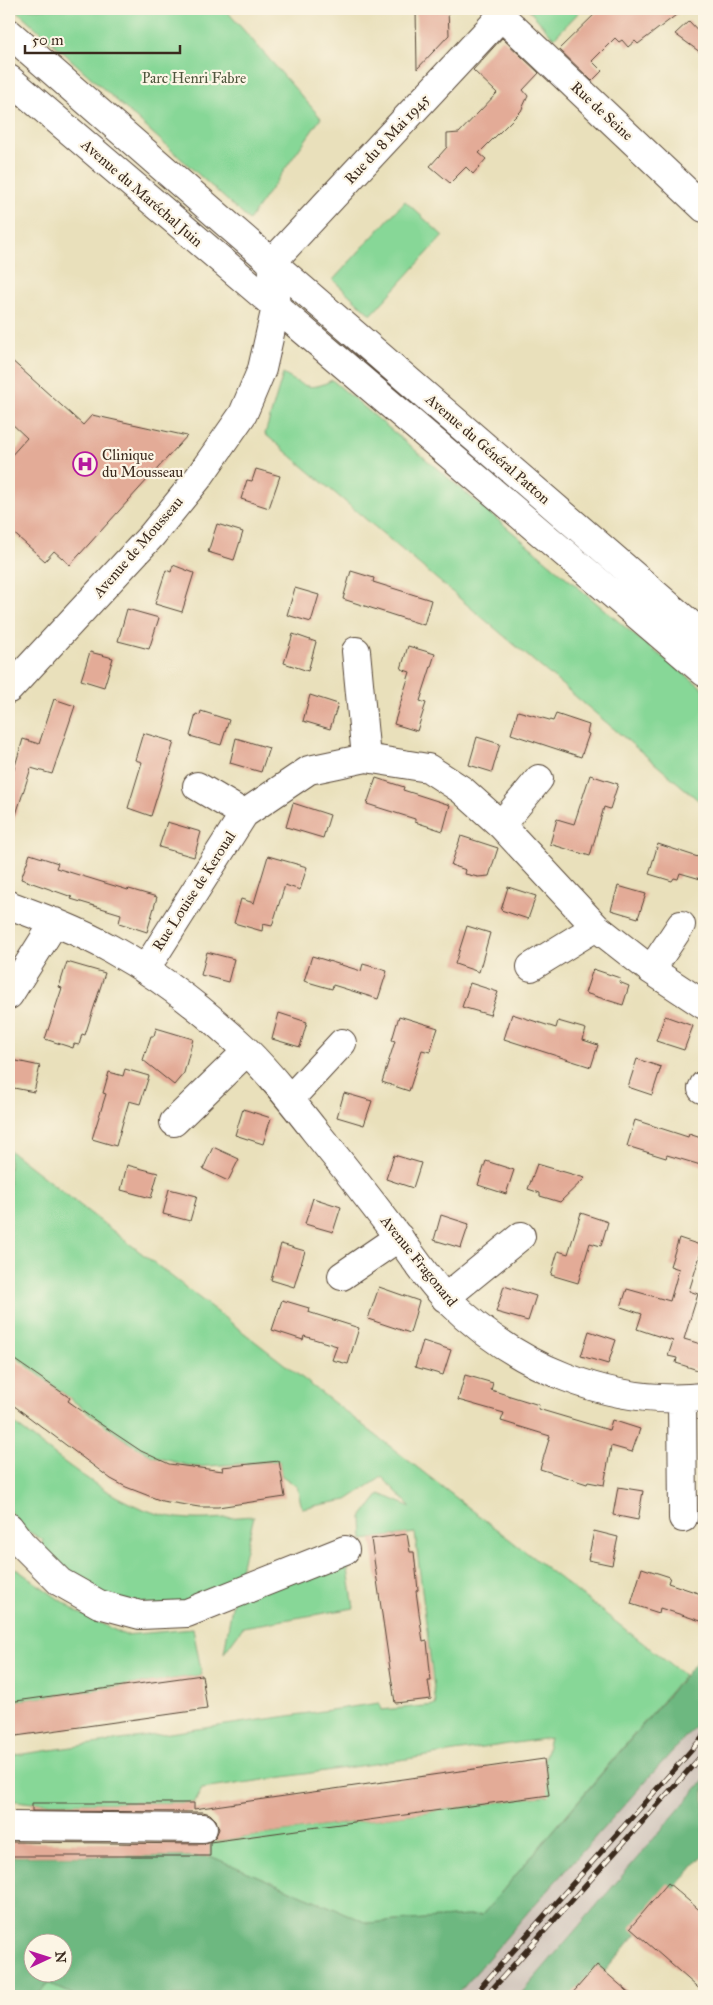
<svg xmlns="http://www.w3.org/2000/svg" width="713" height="2005" font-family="'IM FELL Great Primer',serif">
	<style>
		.industrial { fill: #cec2b9 }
		.green { fill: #87d797; stroke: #61805a }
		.forest { fill: #6db880; stroke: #54714f; fill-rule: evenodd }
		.building { fill: #e3ab97 }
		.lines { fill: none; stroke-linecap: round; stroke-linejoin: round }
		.minor-casing { stroke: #554536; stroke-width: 30 }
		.major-casing { stroke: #554536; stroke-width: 30 }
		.minor { stroke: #fff; stroke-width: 28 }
		.major { stroke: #fff; stroke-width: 28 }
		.rail-casing { stroke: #3b2a1e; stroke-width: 5.5 }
		.rail { stroke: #fcf5e5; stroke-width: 4; stroke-dasharray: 11; stroke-linecap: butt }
		.labels { text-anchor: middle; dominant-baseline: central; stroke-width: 4.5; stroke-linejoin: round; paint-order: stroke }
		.park-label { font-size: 15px; fill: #4e553c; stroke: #fcf5e5 }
		.street-label { font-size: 15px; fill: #3b2a1e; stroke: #fcf5e5 }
		.poi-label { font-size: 15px; fill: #3b2a1e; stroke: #fcf5e5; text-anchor: start }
	</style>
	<rect width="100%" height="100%" fill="#fcf5e5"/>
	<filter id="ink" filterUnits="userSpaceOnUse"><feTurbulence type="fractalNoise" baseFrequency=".02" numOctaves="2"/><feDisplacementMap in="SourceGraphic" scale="10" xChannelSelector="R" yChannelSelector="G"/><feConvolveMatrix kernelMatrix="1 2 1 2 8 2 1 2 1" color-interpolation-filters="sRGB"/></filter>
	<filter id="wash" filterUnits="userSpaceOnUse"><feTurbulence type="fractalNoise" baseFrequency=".0096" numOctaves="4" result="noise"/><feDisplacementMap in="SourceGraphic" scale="20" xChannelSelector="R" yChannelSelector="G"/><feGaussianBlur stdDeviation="1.12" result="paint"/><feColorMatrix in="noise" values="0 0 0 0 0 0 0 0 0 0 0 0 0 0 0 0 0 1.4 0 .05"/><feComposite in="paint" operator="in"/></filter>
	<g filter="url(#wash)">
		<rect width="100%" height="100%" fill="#e9e0bb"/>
		<path class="industrial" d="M704,1716v64l-185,216h-63l71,-84z"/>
		<path class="green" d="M15,9h210l96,109 -72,102z
			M528,9h54l-28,29z
			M405,201l38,35 -72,79 -38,-35z
			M283,374c21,12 27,18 49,6l312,263 60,46v116l-439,-371z
			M9,1150l675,525 -202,240 -114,8 -158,-67v-16h15l323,-45 -4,-34 6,-23 -348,51 -8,14h-162l-23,-3v-44l370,-53 2,7 55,-5 -21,-172 -52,7 -1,-23 18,-23 31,13 -29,-30 -35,23 -45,8 -5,-21 -16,-12 -2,-14 -85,6 -42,-11 -30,-18 -113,-86z
			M9,1420c52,38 114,97 181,99 21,1 43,-2 64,-3l-19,77 110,-43 9,58 -111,19 -19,26 10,-59 -94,21 -99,-52 2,-23 -19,-11 -15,-19z
			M9,1564l68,48 48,23 68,-6 9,46 -193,27z
			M48,1983l28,13h-39z"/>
		<path class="forest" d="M704,1653v63l-176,196 -72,84h-380l-28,-13 -11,13h-28v-140h201l158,67 114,-8zM32,1942h30v30h-30z
			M704,1780v74l-120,142h-65z"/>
		<g id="blocks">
			<path class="building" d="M416,9h32l1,26 -32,34z
				M600,9h84l-46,35 -3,-3 -7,6 -6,-7 -3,2 -4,-4 -23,23 10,10 -10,10 -33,-32z
				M689,21l15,16v18l-29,-21z
				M502,38l37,35 -16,17 5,6 -7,15 -42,42 7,6 -13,15 -7,-7 -16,16 -20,-17 17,-19v-13l12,-1 38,-40 -24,-23z
				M9,358l74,67 9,-10 95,21 -117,129 -16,-14 -9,10 -36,-32v-71l18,-20 -18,-17z
				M256,469l24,7 -11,32 -28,-9 6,-19 5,1z
				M217,524l26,8 -9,28 -26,-8z
				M173,565l21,8 -12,39 -27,-8 11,-34 5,2z
				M351,571l23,7 -1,4 58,18 -7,25 -81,-26z
				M295,588l24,7 -8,27 -24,-7z
				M127,609l32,9 -10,31 -31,-8z
				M293,634l23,8 -8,29 -24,-8z
				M408,646l27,8 -15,47 6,2 -9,28 -23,-7 16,-52 -9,-3z
				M90,652l23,6 -9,29 -23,-7z
				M310,695l28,9 -8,25 -27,-8z
				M54,699l21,7 -23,68 -21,-6 -19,59h-3v-41l14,-47 16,5z
				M201,711l28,9 -8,25 -31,-9 6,-22 4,1z
				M518,711l35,10 3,-7 33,11 -2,8 2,1 -8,23 -70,-23z
				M143,733l31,9 -23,74 -23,-8 14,-46 -7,-2z
				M477,737l23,7 -8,28 -23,-7z
				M236,738l33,10 -8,24 -31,-9z
				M590,775l28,9 -8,25 -6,-2 -14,49 -40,-12 7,-25 17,5z
				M376,778l28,9 -1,3 47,15 -7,26 -28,-9v-3l-48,-15z
				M293,803l37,12 -7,23 -37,-11z
				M167,822l34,10 -7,25 -35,-10z
				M461,836l37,12 -9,28 -11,1 -13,-3 1,-4 -15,-5z
				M658,844l46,15v21l-24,-7 -2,6 -4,-1 -2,3 -23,-7z
				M30,854l28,9 -2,5 72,22 1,-1 28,8 -10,35 -28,-9 2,-9 -50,-15 1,-2 -51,-18z
				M268,856l39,11 -7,23 -15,-5 -13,41 -9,-2 -1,7 -28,-8 7,-24 13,4z
				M618,886l28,8 -8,24 -27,-8z
				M508,887l28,9 -8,23 -27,-9z
				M467,926l23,7 -11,39 -24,-8z
				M207,952l27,7 -6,23 -27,-7z
				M312,956l49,15 2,-7 24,7 -9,28 -45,-14 -1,4 -28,-8z
				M67,962l38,11 -20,62 -3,-1 -3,11 -5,-1 -1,4 -28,-9 17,-51 -3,-1z
				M593,969l27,9 -1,4 10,4 -6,19 -38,-12z
				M470,983l28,9 -8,23 -28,-8z
				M279,1013l28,9 -7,25 -28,-8z
				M512,1014l44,14 2,-7 28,8 -3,11 15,5 -7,22 -87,-28z
				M399,1016l39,12 -8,24 -8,-2 -13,41 -27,-9 13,-41 -3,-1z
				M665,1016l28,10 -9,24 -28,-9z
				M156,1028l37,11 -9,34 -10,12 -31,-25 8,-24h3z
				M637,1059l24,8 -9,28 -24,-8z
				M12,1060l28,6 -6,26 -25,-5z
				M125,1069l24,7 -9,28 -11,-3 -13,45 -24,-7 14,-45 -3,-1 6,-21 14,4z
				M344,1093l28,8 -8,24 -27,-8z
				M243,1109l28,9 -8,26 -28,-9z
				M635,1120l53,17 1,-3 15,5v27l-37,-11 -1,3 -39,-12z
				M213,1147l26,12 -11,22 -25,-12z
				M394,1155l27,8 -8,25 -27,-9z
				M486,1161l28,9 -8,24 -28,-9z
				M537,1164l48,14 -25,24 -20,-6v-3l-12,-4z
				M127,1165l31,8 -7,25 -30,-8z
				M169,1189l28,7 -7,25 -27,-7z
				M313,1198l28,9 -8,25 -28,-8z
				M581,1213l27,9 -7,24 -11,-3 -12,40 -27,-8 7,-24 10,3z
				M441,1215l28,9 -8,24 -27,-8z
				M679,1238l24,8 -14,45 9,3 -14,45 20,6v27l-28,-9 1,-5 -9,-2 5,-15 -36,-12 5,-15 -21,-7 6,-18 43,12 9,-32 -9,-3z
				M281,1244l24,7 -11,36 -23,-7z
				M504,1286l32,10 -8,25 -32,-9z
				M379,1287l40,14 -9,32 -42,-14z
				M282,1300l27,8 -1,4 51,16 -11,36 -16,-4 5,-14 -33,-10 -1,4 -31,-10z
				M589,1331l27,9 -8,24 -27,-8z
				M423,1341l28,9 -8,25 -28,-8z
				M9,1356l61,42 -2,3 28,20 45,30 28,13 54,7 -1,-4 57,-6 6,36 -67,10h-19l-37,-6 -36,-14 -15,-8 -102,-77z
				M465,1375l28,8 -2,7 48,15 -1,4 71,21 3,-10 28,9 -8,23 -21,-6 -7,39 -16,-3 -1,2 -47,-15 10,-33 -49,-15 3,-8 -46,-13z
				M618,1487l25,4 -5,29 -25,-5z
				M594,1531l24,6 -6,28 -24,-5z
				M407,1534l3,18h4l4,38 -2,1 7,51 4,-1 4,40h-3l3,18 -36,4 -24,-164z
				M642,1568l28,9 -2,6 36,12v27l-44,-14 -1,5 -28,-9z
				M202,1675l5,34 -198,28v-35z
				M544,1759l5,36 -339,47v14h-201v-14l194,2 8,-3 5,-5 3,-7 -3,-9 -6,-6 -7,-2 -171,-1v-8h162v6z
				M668,1883l36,31v79l-74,-65z
				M597,1965l36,31h-63z"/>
		</g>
	</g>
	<g filter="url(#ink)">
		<use href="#blocks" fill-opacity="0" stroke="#554536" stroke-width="1"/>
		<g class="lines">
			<g class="minor-casing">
				<path id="minor" d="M499,14l205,194
					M356,651l10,107
					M9,689l143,-154 47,-58 44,-63 19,-45 14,-62 -4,-45 222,-238 10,-15
					M197,786l47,28
					M501,825l38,-46
					M9,905c35,13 70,26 102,44 49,27 95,63 135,101 25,25 47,53 69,81 26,32 52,65 77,98 17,21 36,52 55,70 67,67 162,108 257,98
					M531,967l65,-40
					M145,970l99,-156 65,-44 57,-12 62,10 34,22 39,35 95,102 55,43 53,35
					M651,970l30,-45
					M9,995l46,-73
					M702,1089l2,-4
					M290,1099l52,-56
					M174,1122l73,-71
					M342,1276l57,-39
					M445,1298l76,-62
					M682,1400l1,118
					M9,1527l12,16 39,39 39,22 41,11 47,-2 158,-63
					M9,1826l194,2"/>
			</g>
			<g class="major-casing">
				<path id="major" d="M9,33l217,190 478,413
					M9,79l695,593"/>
			</g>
			<use href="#minor" class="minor"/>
			<use href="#major" class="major"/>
			<g class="rail-casing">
				<path id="rail" d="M473,1996l231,-260
					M486,1996l218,-243"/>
			</g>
			<use href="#rail" class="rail"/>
		</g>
	</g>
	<defs>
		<g id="hospital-ring" transform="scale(1.25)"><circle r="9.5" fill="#fcf5e5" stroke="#b5179e" stroke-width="1.5"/><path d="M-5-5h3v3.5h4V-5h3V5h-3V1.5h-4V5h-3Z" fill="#b5179e"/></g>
	</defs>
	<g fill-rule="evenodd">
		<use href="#hospital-ring" x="85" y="464"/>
	</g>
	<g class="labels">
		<g class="park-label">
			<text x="194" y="78">Parc Henri Fabre</text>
		</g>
		<g class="street-label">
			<text transform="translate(602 111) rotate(43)">Rue de Seine</text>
			<text transform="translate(387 139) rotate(-47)">Rue du 8 Mai 1945</text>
			<text transform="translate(142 193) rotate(41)">Avenue du Maréchal Juin</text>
			<text transform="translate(488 449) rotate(41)">Avenue du Général Patton</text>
			<text transform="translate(138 547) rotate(-49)">Avenue de Mousseau</text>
			<text transform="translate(194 891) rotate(-57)">Rue Louise de Keroual</text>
			<text transform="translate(419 1261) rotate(51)">Avenue Fragonard</text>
		</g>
		<g class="poi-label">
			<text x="102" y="455">Clinique<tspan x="102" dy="17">du Mousseau</tspan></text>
		</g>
	</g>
	<rect width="713" height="2005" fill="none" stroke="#fcf5e5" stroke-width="30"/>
	<g transform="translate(48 1958) rotate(86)"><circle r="24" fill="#fcf5e5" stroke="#afa495"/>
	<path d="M0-4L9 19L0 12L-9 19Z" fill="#b5179e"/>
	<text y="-8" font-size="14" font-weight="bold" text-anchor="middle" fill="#3b2a1e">N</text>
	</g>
	<path d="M25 45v8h155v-8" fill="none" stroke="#3b2a1e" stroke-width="2.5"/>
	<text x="32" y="45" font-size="15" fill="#3b2a1e" stroke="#fcf5e5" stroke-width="4" paint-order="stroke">50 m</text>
</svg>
